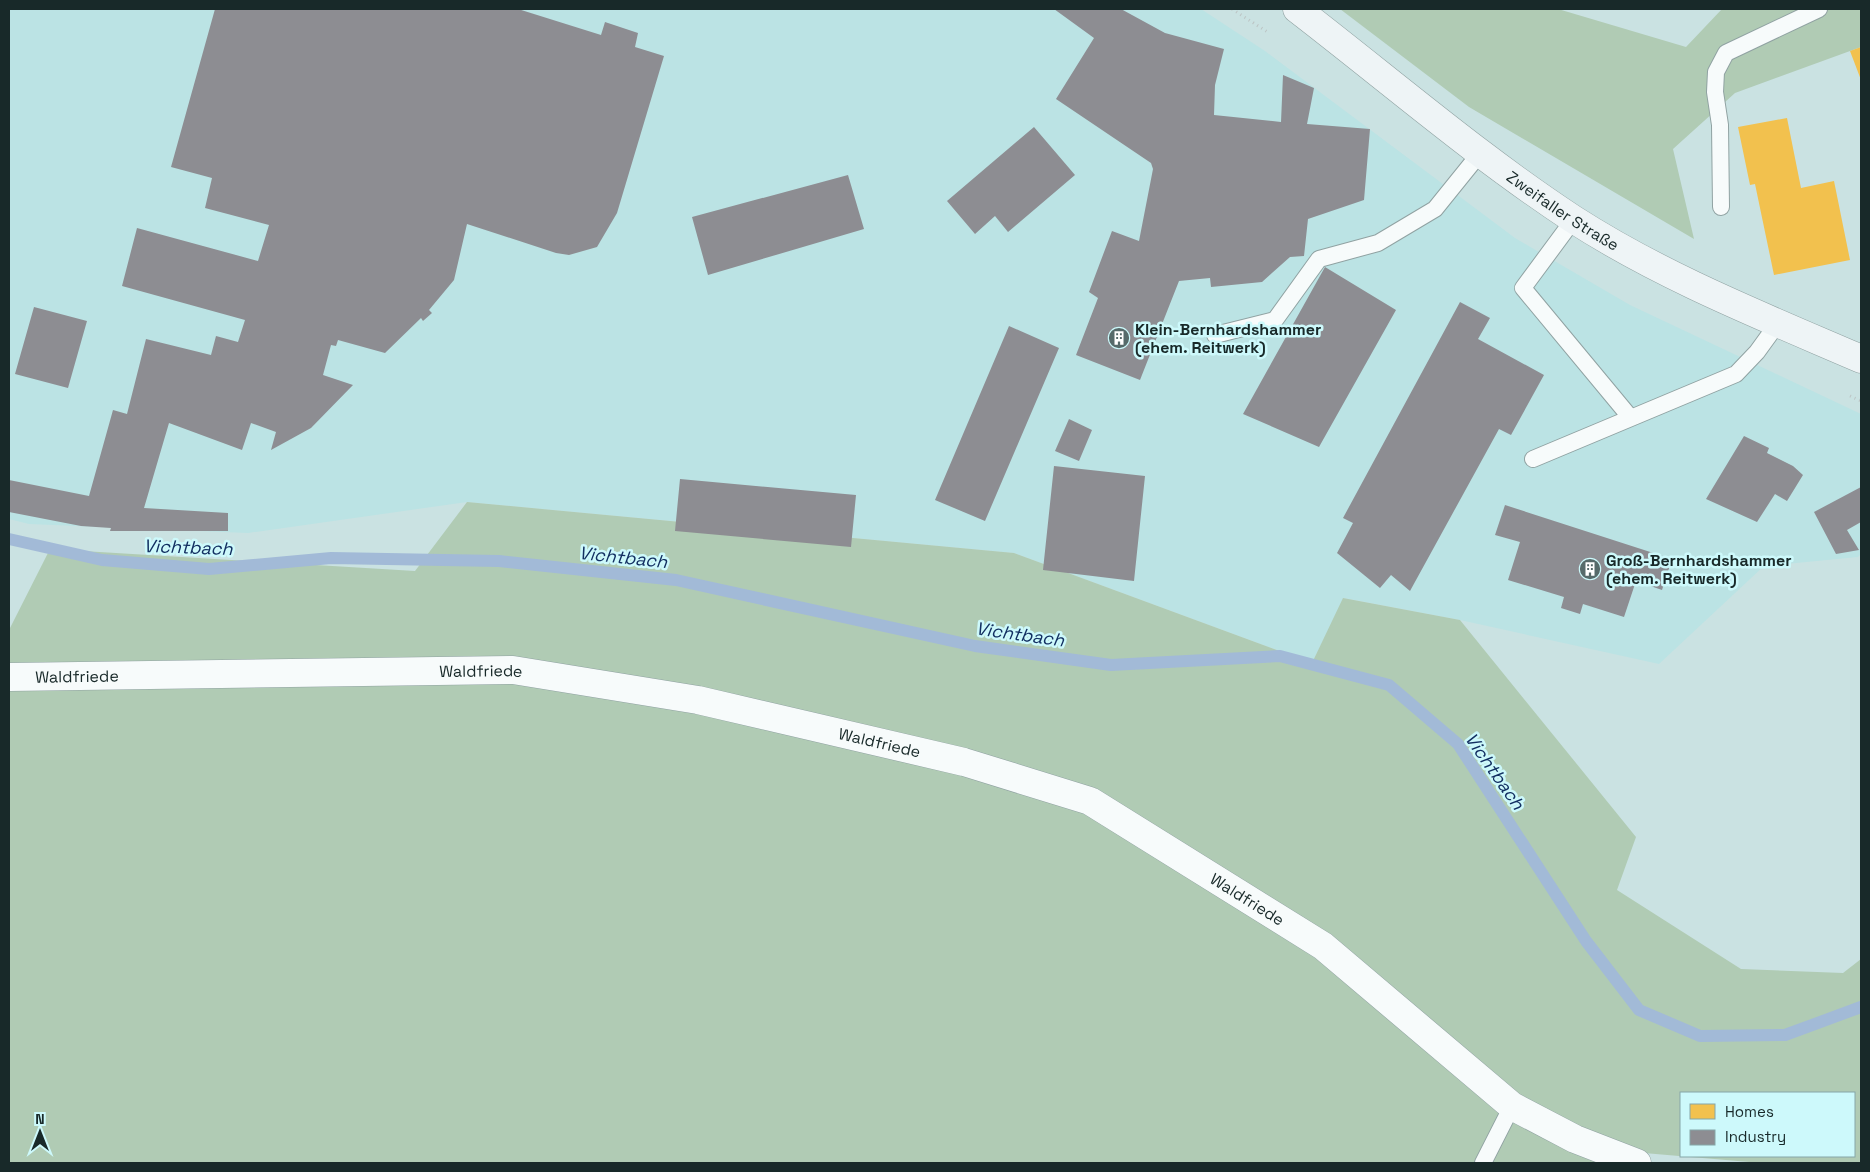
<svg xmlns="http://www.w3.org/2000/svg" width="1870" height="1172" font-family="'Space Grotesk',sans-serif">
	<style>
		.built { fill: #bbe3e4 }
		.forest { fill: #b0cbb4; fill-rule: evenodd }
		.homes { fill: #f2c14e }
		.industry { fill: #8d8d92 }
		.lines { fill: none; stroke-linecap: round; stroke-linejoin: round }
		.stream { stroke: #a2bad7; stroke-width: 12 }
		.lane-casing { stroke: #90a2a2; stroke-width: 18 }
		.street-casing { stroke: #90a2a2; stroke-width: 29 }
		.secondary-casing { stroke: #90a2a2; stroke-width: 29 }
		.path { stroke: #bcc4c4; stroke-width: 3; stroke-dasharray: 1 4; stroke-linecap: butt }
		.lane { stroke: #f7fbfb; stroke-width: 16 }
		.street { stroke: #f7fbfb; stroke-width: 28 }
		.secondary { stroke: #eef4f6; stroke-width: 28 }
		.labels { text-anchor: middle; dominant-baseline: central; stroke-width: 5; stroke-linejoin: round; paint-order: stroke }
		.street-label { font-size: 16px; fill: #182929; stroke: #cdf9fb }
		.poi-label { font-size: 16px; font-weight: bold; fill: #182929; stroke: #cdf9fb; text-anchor: start }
		.water-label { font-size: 18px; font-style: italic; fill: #122f61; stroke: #cdf9fb }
	</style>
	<rect width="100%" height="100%" fill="#cae2e2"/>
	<path class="built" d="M9,9h1192l64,42 250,187 115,67 231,109v140l-3,3 -94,9 -105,98 -199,-44 -116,-22 -32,65 -298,-110 -547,-51 -219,31 -219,-9 -20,-5z"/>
	<path class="forest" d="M1340,9h218l128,38 36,-38h139v38l-126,46 -62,56 21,90 -225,-132z
		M467,502l547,51 298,110 31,-65 117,22 176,217 -19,53 124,79 102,4 18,-14v204h-100l-117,-10 -18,10h-1617v-533l41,-81 365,22zM1681,1093h173v63h-173z"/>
	<path class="homes" d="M1861,47v33l-11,-29z
		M1787,118l14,70 33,-7 16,79 -76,15 -19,-91 -5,1 -12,-58z"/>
	<path class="industry" d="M215,9h303l83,26 4,-13 33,11 -3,14 29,9 -47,157 -20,34 -28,8 -13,-2 -89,-29 -13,56 -25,30 3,3 -9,8 -2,-3 -36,35 -47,-13 -2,6 -5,-1 -8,30 30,10 -42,43 -40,22 5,-18 -25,-9 -9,27 -73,-27 -25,85 84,5v18h-118l1,-3 -30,-2 -72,-14v-32l80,16 24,-86 14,4 19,-75 65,16 5,-19 22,6 7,-22 -123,-34 15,-58 121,33 11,-36 -64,-17 7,-30 -41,-11z
		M1054,9h67l44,24 59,16 -9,36 -1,30 67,7 2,-47 31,13 -7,36 63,5 -6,71 -56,19 -4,37 -14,1 -28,25 -51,5 -1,-9 -31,3 -39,99 -64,-25 22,-57 -9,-6 23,-61 27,10 14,-72 -2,-6 -95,-64 38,-61z
		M1034,127l41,48 -67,57 -13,-16 -20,18 -28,-33z
		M848,175l16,54 -156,46 -16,-58z
		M1325,267l71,43 -77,137 -76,-33z
		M1460,302l30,16 -12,21 66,36 -33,60 -12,-6 -89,162 -19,-16 -11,13 -43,-35 16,-30 -10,-5z
		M34,307l53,14 -19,67 -53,-14z
		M1009,326l50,22 -74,173 -50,-21z
		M1069,419l23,11 -13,31 -24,-10z
		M1744,436l25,12 -2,5 26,13 10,9 -16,26 -12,-7 -18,28 -51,-23z
		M1054,466l91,10 -11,105 -91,-11z
		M680,479l176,16 -5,52 -176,-16z
		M1861,487v35l-14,8 12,20 -23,4 -22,-42z
		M1505,505l167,54 -10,31 -26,-9 -12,36 -41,-13 -3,10 -19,-6 3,-11 -56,-17 12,-38 -25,-7z"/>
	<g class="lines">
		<path class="stream" d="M9,539l93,21 107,9 122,-11 168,3 177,19 299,66 136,19 169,-9 109,29 69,59 128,197 53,69 61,26 85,-1 76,-28"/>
		<g class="lane-casing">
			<path id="lane" d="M1721,207l-1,-82 -5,-33 1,-20 10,-19 93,-44
				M1574,219l-51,69 107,129
				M1215,335l60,-15 44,-61 59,-16 57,-34 46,-57
				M1533,459l203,-85 21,-22 21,-29
				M1483,1163l29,-57"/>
		</g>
		<g class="street-casing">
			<g id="street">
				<path id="s1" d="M9,677l504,-7 185,30 266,62 126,39 233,145 189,160 63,33 62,24"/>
			</g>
		</g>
		<g class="secondary-casing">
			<g id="secondary">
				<path id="s2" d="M1297,9c91,70 180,147 276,210 90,58 191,98 288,140"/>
			</g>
		</g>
		<path class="path" d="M1232,9l37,24
			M1850,396l11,5"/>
		<use href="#lane" class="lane"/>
		<use href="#street" class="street"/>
		<use href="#secondary" class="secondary"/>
	</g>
	<defs>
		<g id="building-disc" transform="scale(1.125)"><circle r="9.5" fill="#566a6a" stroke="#cdf9fb"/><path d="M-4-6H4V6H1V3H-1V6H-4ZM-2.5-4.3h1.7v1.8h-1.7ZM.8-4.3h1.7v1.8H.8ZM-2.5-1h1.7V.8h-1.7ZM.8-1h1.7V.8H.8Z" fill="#fff"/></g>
	</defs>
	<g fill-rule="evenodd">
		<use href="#building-disc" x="1119" y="338"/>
		<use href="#building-disc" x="1590" y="569"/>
	</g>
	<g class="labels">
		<g class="street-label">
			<text stroke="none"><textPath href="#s2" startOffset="334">Zweifaller Straße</textPath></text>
			<text stroke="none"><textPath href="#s1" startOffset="472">Waldfriede</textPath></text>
			<text stroke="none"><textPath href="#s1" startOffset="68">Waldfriede</textPath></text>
			<text stroke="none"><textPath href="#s1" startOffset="878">Waldfriede</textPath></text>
			<text stroke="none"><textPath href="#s1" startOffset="1282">Waldfriede</textPath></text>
		</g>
		<g class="poi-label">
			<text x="1135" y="329">Klein-Bernhardshammer<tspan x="1135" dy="18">(ehem. Reitwerk)</tspan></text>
			<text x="1606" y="560">Groß-Bernhardshammer<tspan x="1606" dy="18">(ehem. Reitwerk)</tspan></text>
		</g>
		<g class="water-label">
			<text transform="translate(188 547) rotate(2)">Vichtbach</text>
			<text transform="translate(623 557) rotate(6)">Vichtbach</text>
			<text transform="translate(1020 634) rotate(8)">Vichtbach</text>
			<text transform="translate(1495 771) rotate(55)">Vichtbach</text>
		</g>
	</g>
	<rect width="1870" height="1172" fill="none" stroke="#182929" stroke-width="20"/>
	<rect x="1680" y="1092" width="175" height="65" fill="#cdf9fb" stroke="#85a6a7"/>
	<rect x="1690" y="1104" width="25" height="15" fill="#f2c14e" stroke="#85a6a7"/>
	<text x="1725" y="1117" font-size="15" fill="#182929">Homes</text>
	<rect x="1690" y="1130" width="25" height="15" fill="#8d8d92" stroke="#85a6a7"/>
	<text x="1725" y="1142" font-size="15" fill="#182929">Industry</text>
	<g transform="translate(40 1132)" stroke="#cdf9fb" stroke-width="4" paint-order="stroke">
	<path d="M0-4L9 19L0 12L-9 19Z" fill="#182929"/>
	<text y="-8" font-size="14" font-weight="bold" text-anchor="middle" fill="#182929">N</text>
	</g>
</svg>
